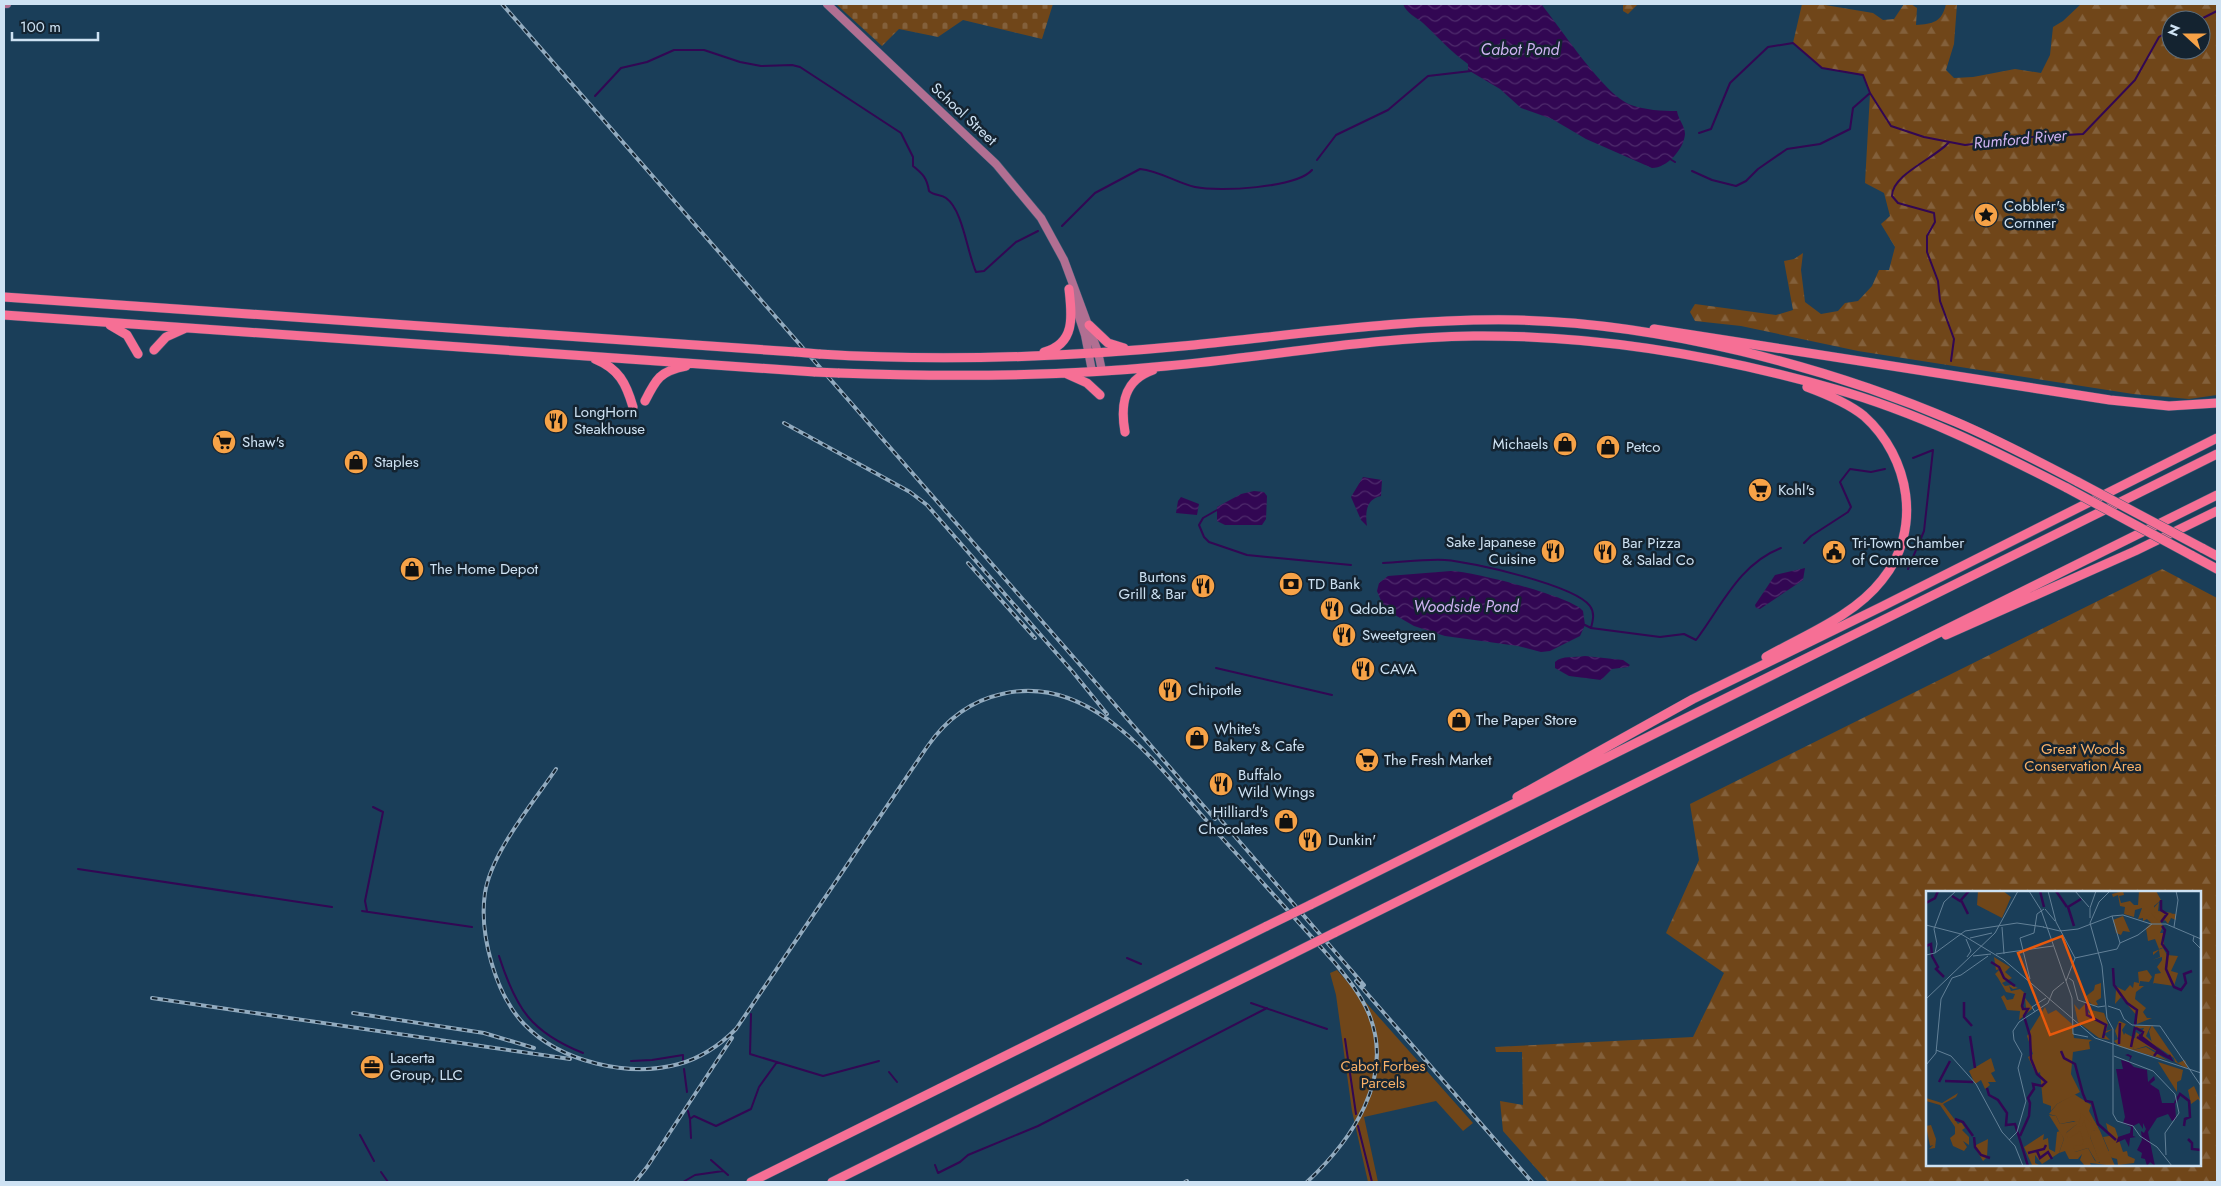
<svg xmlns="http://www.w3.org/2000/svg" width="2221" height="1186" font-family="Jost,sans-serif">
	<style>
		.green { fill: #704619 }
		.forest { fill: url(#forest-firs); fill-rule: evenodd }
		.cemetery { fill: url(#cemetery-stones) }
		.water { fill: url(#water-waves) }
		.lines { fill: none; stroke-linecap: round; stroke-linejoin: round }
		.stream { stroke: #320753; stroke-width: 2 }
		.major-casing { stroke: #3e5d74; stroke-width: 9 }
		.highway-casing { stroke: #3e5d74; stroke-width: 10 }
		.major { stroke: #b16f92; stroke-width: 8 }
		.highway { stroke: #f66f95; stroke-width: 9 }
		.rail-casing { stroke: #92abbf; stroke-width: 4 }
		.rail { stroke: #142330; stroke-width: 2; stroke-dasharray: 5.5; stroke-linecap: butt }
		.highway-bridge-casing { stroke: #3e5d74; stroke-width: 10; stroke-linecap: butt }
		.highway-bridge { stroke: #f66f95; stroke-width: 9 }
		.labels { text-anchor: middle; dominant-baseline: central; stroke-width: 5; stroke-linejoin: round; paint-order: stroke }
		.street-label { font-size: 15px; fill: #cee2f3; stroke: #142330 }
		.poi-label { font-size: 15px; fill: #cee2f3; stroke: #142330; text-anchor: start }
		.park-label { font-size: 15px; fill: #f9b168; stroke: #142330 }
		.water-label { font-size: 16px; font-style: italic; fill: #ceb2f1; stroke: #142330 }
		.inset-river { fill: none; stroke: #320753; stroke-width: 2.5 }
		.inset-road { fill: none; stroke: #628097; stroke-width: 1 }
		.view { fill: #e8590c; fill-opacity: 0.15; stroke: #e8590c; stroke-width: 2.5 }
		.inset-edge { fill: none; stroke: #cee2f3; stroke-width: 2.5 }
	</style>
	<defs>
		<pattern id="forest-firs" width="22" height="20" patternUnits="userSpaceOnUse" patternTransform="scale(1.25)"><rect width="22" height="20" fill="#704619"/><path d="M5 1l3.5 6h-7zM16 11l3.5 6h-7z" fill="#83603b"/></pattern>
		<pattern id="cemetery-stones" width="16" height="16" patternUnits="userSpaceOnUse" patternTransform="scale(1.25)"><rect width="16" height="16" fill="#704619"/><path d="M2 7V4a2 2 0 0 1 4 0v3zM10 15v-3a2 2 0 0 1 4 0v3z" fill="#83603b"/></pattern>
		<pattern id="water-waves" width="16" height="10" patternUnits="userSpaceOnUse" patternTransform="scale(1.25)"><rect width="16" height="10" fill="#320753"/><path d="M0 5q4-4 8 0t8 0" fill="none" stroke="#4e2b6c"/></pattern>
	</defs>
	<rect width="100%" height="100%" fill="#1a3e59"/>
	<path class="green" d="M1337,970l136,153 -10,8 -27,-30 -72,16 14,65h-10l-16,-71 -16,-116 -6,-22z"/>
	<path class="forest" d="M1623,4h15l-10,10 -5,-3z
		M1802,4h17l54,9 10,7 11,-1 10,-15h7l6,4 -1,17c17,-1 26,-3 30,-21h11l-3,40 -8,26 8,8 19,-1 42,-8 26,4 9,-18 3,-28 10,-6 18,-17h136v391l-28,4 -56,-5 -275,-43 -117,-25 -46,-5 -5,-9 5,-8 81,11 17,-5 -9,-49 10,-2 9,-6 -2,17 4,32 16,12 17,-3 7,-8 13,-2 14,-15 7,-16h10l6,-23 -14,-23 9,-8 -6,-23 -19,-10 5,-89 -7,-19 -41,-7 -29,-25zM2171,20h30v30h-30z
		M2162,569l55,29v584h-669l-45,-51 -3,-30 23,4 -1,-53h-26l-1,-5 198,-10 31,-64 -58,-40 33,-73 -9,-56zM2200,892v273h-273v-273z"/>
	<path class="cemetery" d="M836,4h217l-11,35 -79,-19 -25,17 -39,-8 -17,17z"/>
	<path class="water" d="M1403,4h138c20,24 62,90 90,101 14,5 31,6 46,6 1,8 8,15 8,23 -1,15 -18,34 -33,34l-66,-29 -34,-20 -31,-11 -21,-19 -32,-19v-6c-17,-12 -30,-27 -45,-41 -7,-6 -16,-9 -20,-19z
		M1363,477l19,3 -1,16c-15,3 -16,17 -14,30l-6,-6 -10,-23z
		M1254,491l10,1 3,4 -1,23 -4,6h-37l-8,-4v-14l24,-13z
		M1181,497l18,7 -2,11 -21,-2 2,-12z
		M1805,568l-2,12 -43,29 -4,-1 -1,-3 20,-30z
		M1451,571c21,0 122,26 132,40l2,14 -5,11 -30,15 -9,1 -23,-6 -73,-10 -31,-10 -19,-11 -13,-12 -5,-12 2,-8 9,-7z
		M1585,656l38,4 7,5 -2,2 -16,2 -11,11 -32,-4 -14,-8v-6c7,-7 20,-4 30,-6z"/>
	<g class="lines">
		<path class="stream" d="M2199,20l18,-9
			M595,96l26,-28 26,-6 27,-12h30l36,12 21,4 31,-1 8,2 101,66 12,24v9c10,8 14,12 16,25 5,5 12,3 17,7 17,12 21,54 30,74l8,-1 32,-29 22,-11
			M1699,133l12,-4 19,-46 38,-36 25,-4 29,25 41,7 7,18 21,33 33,11 41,8 66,-8 52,-3 52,-54 24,-43 12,-7
			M1949,142c-13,16 -57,32 -57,54l6,7 36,10 1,9 -8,14v16l11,29 2,20 14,38 -3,22
			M1670,159l5,3
			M1317,160l19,-25 52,-25 40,-34 43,-5
			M1692,171l20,9 24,6 10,-5 12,-12 29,-20 33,-5 30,-15 3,-21 17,-15
			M1062,226l33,-33 45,-24c20,2 37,14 55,18 24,5 101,1 117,-17
			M1217,510l-14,8 -4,7 5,12 5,5 38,13 104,10
			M1804,543l7,-7 37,-24 3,-5 -11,-25 10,-13 21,3 14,-3
			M1383,563c21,-1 41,-4 62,-3 27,2 129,25 145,46 5,7 3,14 1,22l69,9 24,-3 12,6c25,-33 43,-76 85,-92
			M1908,569l16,-38 9,-81 -20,8
			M1585,625l6,3
			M1429,641l4,-8
			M1216,668l116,27
			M78,869l254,38
			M362,911l110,16
			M367,911l-2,-10 18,-89 -10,-5
			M499,956c17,53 32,76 84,97
			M1127,958l14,6
			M1251,1003l76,26
			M751,1014l-1,40 73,22 56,-15
			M1345,1039l11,75
			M631,1061l21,-1 31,-5v5
			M684,1069l3,23
			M889,1072l8,10
			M688,1111l2,8
			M1358,1126l14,56
			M360,1135l14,26
			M691,1138l-1,-19 4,-3 22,10 35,-17 8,-22 18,-25
			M711,1160l17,15
			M935,1165l3,8 22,-11 8,-7 70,-29 229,-118
			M381,1172l7,10
			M683,1182l12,-7 28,-4"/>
		<g class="major-casing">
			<path id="major" d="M4,4h3
				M827,4l169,160 45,54 23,42 34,92 4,19
				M1072,296l13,39 7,36"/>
		</g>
		<g class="highway-casing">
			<path id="highway" d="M4,297l792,55
				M4,315l811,57
				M110,325l17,10 11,19
				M1089,325l19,18 16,5
				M1654,329l456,71 59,6 48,-3
				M154,350l12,-13 20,-9
				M1044,352c32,-8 28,-37 25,-63
				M819,354c126,8 251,3 375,-9 108,-11 215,-27 323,-25 142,3 309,46 439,102 42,18 82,39 122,60
				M595,359c24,10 31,24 38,48
				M838,373c109,4 219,4 328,-7 102,-9 205,-29 308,-30 121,-1 245,20 361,53 81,23 158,61 232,99
				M1067,374l20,9 13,12
				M645,401c11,-22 15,-30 41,-35
				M1125,432c-5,-28 -1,-52 28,-62
				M2202,548l15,8
				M2191,555l26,14
				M1946,635l189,-84 82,-40
				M1766,657c39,-22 88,-41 116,-77 41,-50 28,-123 -18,-164 -16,-13 -38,-22 -57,-29
				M1517,797l176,-98 188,-92 336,-169
				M1310,905l907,-451
				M1334,933l883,-438
				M751,1182l516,-256
				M832,1182l460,-228"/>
		</g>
		<use href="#major" class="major"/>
		<use href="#highway" class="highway"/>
		<g class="rail-casing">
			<path id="rail" d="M502,4l713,815
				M784,423l126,69 17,13 145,166 35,43
				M968,563l67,75
				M556,769c-23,34 -65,84 -71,124 -6,40 10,101 39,131 36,38 105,54 155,40 22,-6 41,-19 57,-35l191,-282c18,-26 43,-46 75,-53 92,-22 158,75 211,134 41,45 82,90 122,135 13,16 26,32 34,51 26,64 -17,126 -62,168
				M1213,811l151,174
				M1356,981l176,201
				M152,998l418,61
				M353,1013l131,20 50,15
				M635,1182l12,-15 85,-129
				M1185,1182l2,-1"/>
		</g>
		<use href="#rail" class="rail"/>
		<g class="highway-bridge-casing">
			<path id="highway-bridge" d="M796,352l23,2
				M815,372l23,1
				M2078,482l124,66
				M2067,488l124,67
				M1267,926l43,-21
				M1292,954l42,-21"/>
		</g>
		<use href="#highway-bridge" class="highway-bridge"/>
	</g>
	<defs>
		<g id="sight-disc" transform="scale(1.25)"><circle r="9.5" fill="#f6a247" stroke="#142330"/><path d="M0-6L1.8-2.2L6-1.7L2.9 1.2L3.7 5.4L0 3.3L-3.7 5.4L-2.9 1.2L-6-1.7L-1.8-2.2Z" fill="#111"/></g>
		<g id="restaurant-disc" transform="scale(1.25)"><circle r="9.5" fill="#f6a247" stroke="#142330"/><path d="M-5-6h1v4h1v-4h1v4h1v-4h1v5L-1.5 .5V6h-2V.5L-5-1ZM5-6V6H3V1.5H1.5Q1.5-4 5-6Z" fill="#111"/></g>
		<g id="supermarket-disc" transform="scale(1.25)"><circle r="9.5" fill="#f6a247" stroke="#142330"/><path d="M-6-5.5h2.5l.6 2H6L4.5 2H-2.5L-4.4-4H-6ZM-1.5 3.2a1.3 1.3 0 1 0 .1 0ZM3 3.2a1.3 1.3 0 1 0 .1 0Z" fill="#111"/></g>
		<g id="shop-disc" transform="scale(1.25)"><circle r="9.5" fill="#f6a247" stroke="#142330"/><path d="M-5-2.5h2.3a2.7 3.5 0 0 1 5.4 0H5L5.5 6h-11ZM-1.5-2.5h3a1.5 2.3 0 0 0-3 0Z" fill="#111"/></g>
		<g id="civic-disc" transform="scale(1.25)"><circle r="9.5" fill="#f6a247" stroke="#142330"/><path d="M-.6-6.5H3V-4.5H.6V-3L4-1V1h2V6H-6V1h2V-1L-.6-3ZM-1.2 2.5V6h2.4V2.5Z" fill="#111"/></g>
		<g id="bank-disc" transform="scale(1.25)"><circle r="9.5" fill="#f6a247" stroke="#142330"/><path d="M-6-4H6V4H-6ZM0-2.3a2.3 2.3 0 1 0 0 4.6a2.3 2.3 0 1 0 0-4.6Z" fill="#111"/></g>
		<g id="office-disc" transform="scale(1.25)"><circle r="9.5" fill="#f6a247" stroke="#142330"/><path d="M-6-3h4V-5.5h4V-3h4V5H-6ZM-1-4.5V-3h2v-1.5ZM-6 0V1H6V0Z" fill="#111"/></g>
	</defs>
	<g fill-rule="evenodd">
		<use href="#sight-disc" x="1986" y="215"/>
		<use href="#restaurant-disc" x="556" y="421"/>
		<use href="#supermarket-disc" x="224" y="442"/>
		<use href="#shop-disc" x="1565" y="444"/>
		<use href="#shop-disc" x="1608" y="447"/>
		<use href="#shop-disc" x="356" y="462"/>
		<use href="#supermarket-disc" x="1760" y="490"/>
		<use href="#restaurant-disc" x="1553" y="551"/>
		<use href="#restaurant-disc" x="1605" y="552"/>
		<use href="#civic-disc" x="1834" y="552"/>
		<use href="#shop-disc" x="412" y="569"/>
		<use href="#bank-disc" x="1291" y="584"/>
		<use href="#restaurant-disc" x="1203" y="586"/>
		<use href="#restaurant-disc" x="1332" y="609"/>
		<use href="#restaurant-disc" x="1344" y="635"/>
		<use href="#restaurant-disc" x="1363" y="669"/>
		<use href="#restaurant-disc" x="1170" y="690"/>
		<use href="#shop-disc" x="1459" y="720"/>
		<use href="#shop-disc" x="1197" y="738"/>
		<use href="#supermarket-disc" x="1367" y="760"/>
		<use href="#restaurant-disc" x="1221" y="784"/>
		<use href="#shop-disc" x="1286" y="821"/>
		<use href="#restaurant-disc" x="1310" y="840"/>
		<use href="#office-disc" x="372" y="1067"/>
	</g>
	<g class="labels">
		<g class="street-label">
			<text transform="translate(964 114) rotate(43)">School Street</text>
		</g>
		<g class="poi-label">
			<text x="2004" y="206">Cobbler's<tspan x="2004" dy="17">Cornner</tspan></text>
			<text x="574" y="412">LongHorn<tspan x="574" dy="17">Steakhouse</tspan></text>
			<text x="242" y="442">Shaw's</text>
			<text x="1548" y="444" text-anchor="end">Michaels</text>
			<text x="1626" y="447">Petco</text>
			<text x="374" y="462">Staples</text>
			<text x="1778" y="490">Kohl's</text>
			<text x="1536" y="542" text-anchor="end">Sake Japanese<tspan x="1536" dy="17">Cuisine</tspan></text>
			<text x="1622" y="543">Bar Pizza<tspan x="1622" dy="17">&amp; Salad Co</tspan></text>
			<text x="1852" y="543">Tri-Town Chamber<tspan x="1852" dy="17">of Commerce</tspan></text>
			<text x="430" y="569">The Home Depot</text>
			<text x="1186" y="577" text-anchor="end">Burtons<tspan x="1186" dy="17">Grill &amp; Bar</tspan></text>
			<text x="1308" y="584">TD Bank</text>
			<text x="1350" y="609">Qdoba</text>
			<text x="1362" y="635">Sweetgreen</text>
			<text x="1380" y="669">CAVA</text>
			<text x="1188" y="690">Chipotle</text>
			<text x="1476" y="720">The Paper Store</text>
			<text x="1214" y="729">White's<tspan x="1214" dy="17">Bakery &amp; Cafe</tspan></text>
			<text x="1384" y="760">The Fresh Market</text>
			<text x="1238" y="775">Buffalo<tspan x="1238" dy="17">Wild Wings</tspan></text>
			<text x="1268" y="812" text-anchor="end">Hilliard's<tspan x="1268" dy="17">Chocolates</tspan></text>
			<text x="1328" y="840">Dunkin'</text>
			<text x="390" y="1058">Lacerta<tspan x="390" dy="17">Group, LLC</tspan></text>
		</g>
		<g class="park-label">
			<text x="2083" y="749">Great Woods<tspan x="2083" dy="17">Conservation Area</tspan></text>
			<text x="1383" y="1066">Cabot Forbes<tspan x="1383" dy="17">Parcels</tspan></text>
		</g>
		<g class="water-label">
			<text x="1520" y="49">Cabot Pond</text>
			<text transform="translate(2020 139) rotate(-5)">Rumford River</text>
			<text x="1466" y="606">Woodside Pond</text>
		</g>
	</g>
	<g transform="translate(1926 891)">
		<rect width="275" height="275" fill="#1a3e59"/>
		<path d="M52,0h25l8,6 -9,21 -25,-13zM233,11l-1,9 14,2 -8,7h-5l4,6 -3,7h4v14l-5,2 -4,-10 -7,2 -2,-13 5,-5 -9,-15 6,-1 2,5zM197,25l7,16 -7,-1 -2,4 -5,-2 -3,-13zM68,66l16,10 -5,5 7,6 -10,5 3,3 6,-1 7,3 -5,1 -4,-3 2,5 9,-2 6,5 -4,13 4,1 -1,-10 8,10 -14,12 1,-9 -13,-1 -3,-7 -3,-6 3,-2 3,5 6,-1 2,-5 -9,-2 -8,-14 -3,-4 5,-5 -4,1zM225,134l-5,11 24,23 -24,-13 -13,4 3,-18 4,3 4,-7 -9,1v-3zM268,195l7,16 -3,-3 -7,5 -3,-14zM32,202l-2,4 -13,7 15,20 3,-2 4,6 -3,2 7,7v8l-6,-4 4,6 -3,4 -11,-5 -3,-8 5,-4v-7l-15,-22 -14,-4v-3l16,5zM148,203l17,11 -2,6 11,20 -4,2 -2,-3 -4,7 7,17 12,-3 -6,-14 6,-1 -3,-13 9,5 8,24 4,-1 1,5 7,3 -1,4 -16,2 -1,-6 -19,-5 3,7 -4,2 -9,-15 -13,4 -8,-3 -8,4 4,-2 2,-17 13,-11 -4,-2 -14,3 -4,-8 -7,-2 8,-10zM134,240l4,8 -5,14 -17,11 -7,-9v8l4,2h-7l-8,-18 20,-13 -1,6 5,-2 1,11 6,3 2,-20zM62,248l-1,18 -4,4 3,5 -12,-20z" fill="#704619"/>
		<path d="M197,0l1,4 -5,1 2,7 9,-2 4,4h4l1,-14h17l5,9 -7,6v6l22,2v6l-5,-2 -3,6 -3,-4 -5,3 -9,-10 -3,3 3,7 -4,-4 -4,2v-3l-5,1 4,-11 -7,2 -1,7 -10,-3 1,-7 -5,-1 -2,-11 -5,2 -1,-3zM237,57l4,7 11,1 -7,15 7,2 -4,13 -20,-3 -1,1 2,-10 6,-1 -4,-6 5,-7v-3l-10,3 8,-3 -1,-7 -6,5v-3zM221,79l5,7 -3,5 -9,-1 -1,5h5l-8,6 -1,7 11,9 -3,4 4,6h5l-15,6v-8l-16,-19 -6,7 1,-14 1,-3 8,4 5,-6 3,3 1,-6 5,1 -1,-11zM175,92v15l-5,3 2,4 -5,1 -8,-9 9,-7 1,-5zM160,112l5,6 -4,1 2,3h3l-1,-3 13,3 4,11 -2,7 7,-2 -9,5 6,6 -11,-2 -21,-16 -4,-18 5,6zM119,116l3,7 8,-4 16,14 2,14 18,2 -3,2 1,7 -17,3 -2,22 9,18 -23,12 -6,7v-5l-8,-3 -3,-31 -4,2 -8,-17 5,-3 -6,-18zM193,130l7,3 -4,6 2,5 1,-2 11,6 -3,11 13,-3 21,13 -47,-13 -6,-6 4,-2 -3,-8zM226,134l26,38 7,-3 3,9 -13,-7 -1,-4 -22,-15 -3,-12zM65,167l4,13 -4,2 5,9h-8l2,3 -5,4 -4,-9 -6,4 -6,-13zM232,171l25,8 -2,10 -4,2v10zM155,222l11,11 -2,-9 8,12 -4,2v-4h-5v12l-5,-17 -2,6 -6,1 1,-3 -10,8 -2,4 5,2 10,-7 4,11 -3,4 -8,-1 2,7 13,-4 7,13 5,2 -10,-26 2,-7 8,1 15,35 -25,-3 1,2 -6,1 -5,-6 2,-6 -4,5h-9l-4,-8 -6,2 5,-14 -15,-24 7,1 4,8 18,-3 1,3zM5,234l5,14 -1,9 -6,1 4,-4 -3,1 -4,-20z" fill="#704619"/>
		<path d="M202,163l4,2 -3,6 5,5 13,3 1,12 6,-6 1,4 -5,4 9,6 3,13h13l1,16 -4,2 -4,-7 -11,4 -9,14 7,34 -5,-4 -3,4 -2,-7 -4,-1 1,-5 -5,-3 5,-10 -1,-9 3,2 2,-4 -3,-6v6l-4,-6 -6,3v10l3,1 -6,1 -1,9 -4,-8 -9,4 2,-6 12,-4 1,-6 -8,-4 2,-6 -9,-48h7l-2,-9 8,2 1,-5 -5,-2z" fill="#320753"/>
		<path class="inset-river" d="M114,0l4,16M130,0l11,16M26,5l8,5 9,-10M35,9l7,14M235,9v10l6,4 -6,8M0,12l9,-5 3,-7M148,35l-6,-19 13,-8M236,35l3,4 -3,14 6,8 -2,17 8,18 7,3 5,-7 -2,-9 8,-3M0,55l5,-2 1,12 6,11 -2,2 8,8M65,71l8,5 5,11 11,8M187,77l1,17 13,18 10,7 -2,15M38,111v15l8,9M160,112l1,12 19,10 -3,13M210,137l7,4 -3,7M213,144l29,22M44,145l5,32M211,146l31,20M193,153l1,-21M205,156l4,-20M135,160l3,7 11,6 8,30 3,7 6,1 6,22 18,16M228,165l3,-4 14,7 -2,-4M19,190l28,1M13,191l11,-21M61,197l2,7 9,5 9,13 -1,12 9,-1 13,42M249,212l5,-9 9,7 1,16 -5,2 -1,7M29,228l8,3 10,14M94,245l9,-20 1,-13 -2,-5 6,-9 -1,-5 9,2 4,-4 -9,-8 -6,-15 -1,-23 -6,-20 4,-7h-5l-1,-3 3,-13M48,246l1,10 6,8 9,3M262,248l4,4v6l9,1M111,260l3,7 8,-6 4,7M102,262l16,-4 2,-4"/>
		<path class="inset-road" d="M103,0l12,19 31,88 1,36 15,3M122,0l8,31 19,36M149,0l14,16M184,0l-11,11 -9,21 12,43 5,52 6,11v85l4,7 16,5 7,10 17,11 15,19M119,18l10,12M186,25l8,27M164,27v-10l6,-17M0,34l35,9 43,26 91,78 106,35M76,36l2,27M117,36l17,4 18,-2 34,-13 11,-1 28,9h15l35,15M248,36l4,-27 -2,-9M268,45l-1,5 8,8M44,47l22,-5M40,48l5,12 -4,6M9,62l2,-9 -3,-15 10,-27 12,-11M70,63l57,-8M0,64l9,-2 30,-22 52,-8 27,4M47,65l18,-2M149,67l42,-9 3,-6 18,-8 14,-11M143,87l4,3 5,19 20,7 7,-1M104,88l-10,-41 14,-5 3,-19 7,-5M140,90l9,-23M0,108l69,-66 23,-42M182,115l12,4 4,9 8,6 28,1 41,60M109,121l-3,-5 14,-9M10,159l15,6 25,28 26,48 13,14 8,20M188,165l39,15 22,23 4,19 -14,20 1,22M0,174l10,-12 5,-54 11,-21 9,-3 27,-19M83,249l8,-8 9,-31 -8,-33 4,-14 -8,-14 -1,-9 6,-9 29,-19 5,-12 11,-9"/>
		<path class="view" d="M136,45l32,83 -44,16 -32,-82z"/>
		<rect width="275" height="275" class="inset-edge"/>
	</g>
	<rect width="2221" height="1186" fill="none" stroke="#cee2f3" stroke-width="10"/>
	<g transform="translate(2186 35) rotate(291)"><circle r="24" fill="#142330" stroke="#5e6f7e"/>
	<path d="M0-4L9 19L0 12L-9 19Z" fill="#f6a247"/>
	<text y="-8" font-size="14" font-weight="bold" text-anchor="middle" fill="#cee2f3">N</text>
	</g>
	<path d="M12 32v8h86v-8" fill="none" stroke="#cee2f3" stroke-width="2.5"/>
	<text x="20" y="32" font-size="15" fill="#cee2f3" stroke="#142330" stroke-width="4" paint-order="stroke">100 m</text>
</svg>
